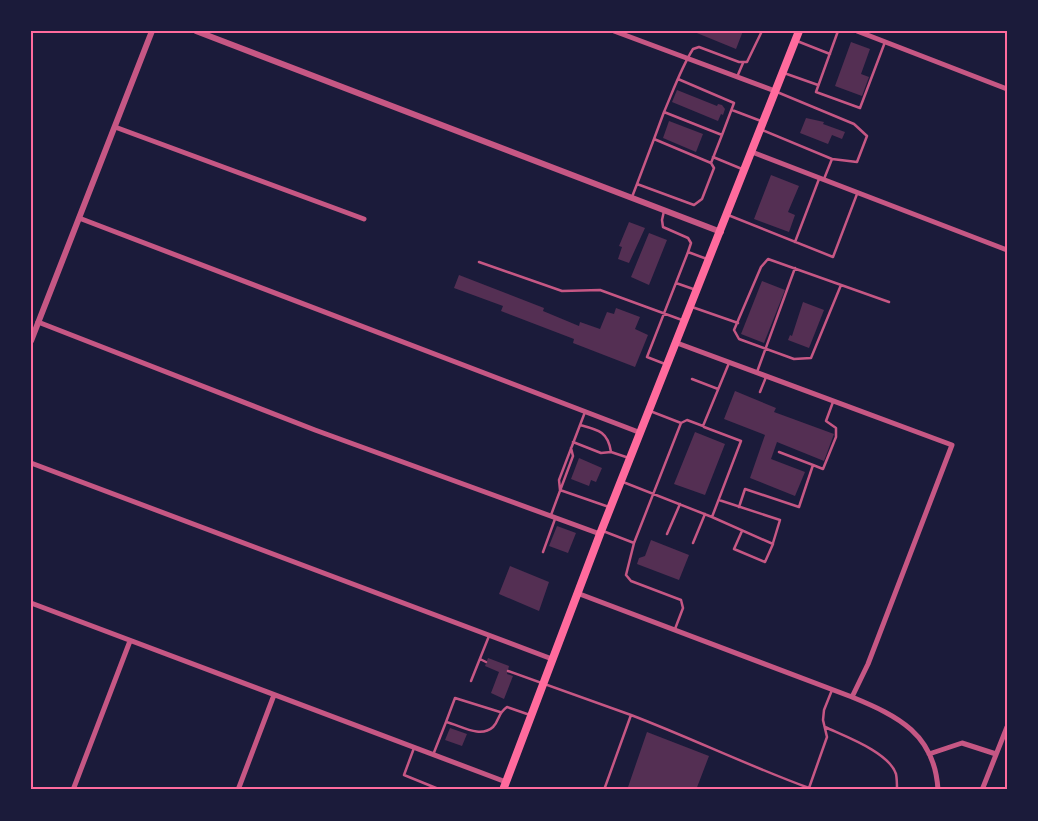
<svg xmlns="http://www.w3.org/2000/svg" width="1038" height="821" font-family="'Source Sans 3',sans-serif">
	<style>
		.building { fill: #542f53 }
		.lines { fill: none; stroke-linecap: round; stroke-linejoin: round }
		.service { stroke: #c65784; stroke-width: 2.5 }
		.minor { stroke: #c65784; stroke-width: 5 }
		.tertiary { stroke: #c65784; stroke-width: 6 }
		.primary { stroke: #ff6b9d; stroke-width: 8 }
		.neatline { fill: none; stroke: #ff6b9d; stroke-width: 2 }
	</style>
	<rect width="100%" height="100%" fill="#1b1b3a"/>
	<path class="building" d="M692,31h51l-7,18z
		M851,42l19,7 -9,25 8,3 -7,19 -27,-10z
		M677,90l40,16 1,-2 4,1 3,4 -2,6 -2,-1 -3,7 -46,-19z
		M806,118l18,4 -1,2 22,8 -3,7 -10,-4 -4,9 -28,-11z
		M669,121l34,13 -7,18 -33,-14z
		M771,175l28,11 -11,26 7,3 -6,17 -35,-13z
		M629,222l16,6 -16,35 -11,-4 4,-12 -3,-1z
		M649,233l18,7 -18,45 -18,-8z
		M459,275l85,33 -1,3 36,15 1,-4 20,7 7,-17 7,2 2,-6 24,9 -5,12 13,6 -13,32 -62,-24 1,-4 -73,-28 2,-5 -49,-18z
		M762,281l23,9 -21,53 -23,-9z
		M803,302l21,8 -15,38 -21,-8 2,-5 2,1z
		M735,391l41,17 -2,4 60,22 -10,27 -47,-19 -6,17 34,13 -10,24 -45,-18 15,-43 -41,-16z
		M695,432l30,12 -20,51 -31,-11z
		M579,458l23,10 -6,14 -5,-2 -2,6 -18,-7z
		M557,526l19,7 -8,20 -19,-7z
		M651,540l38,15 -10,25 -42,-16 2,-6 6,-2z
		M510,566l39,16 -10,29 -40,-17z
		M488,658l21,8 -2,8 6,2 -9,23 -13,-6 8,-21 -14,-6z
		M450,728l17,6 -5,12 -17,-6z
		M647,732l62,24 -13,34h-69z"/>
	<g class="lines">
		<path class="service" d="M838,31l-22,61 44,16 25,-66
			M797,41l33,13
			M784,73l34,12
			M737,77l6,-14
			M678,79l56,24 -12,32 -58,-23c9,-21 17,-44 29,-63l6,-2 40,15h8l15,-31
			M777,92l77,32 13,12 -10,26 -25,-3 -8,20
			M732,110l29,11
			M664,112l-10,27 57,24 11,-28
			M762,130l70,29
			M654,139l-17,45 57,21 8,-6 12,-31 -3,-5
			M713,157l29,12
			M632,197l5,-13
			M664,211l-2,9 1,7 25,11 3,5 -3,9
			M728,215l105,42 24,-63
			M795,242l24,-63
			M479,262l83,29 38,-1 82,30
			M676,283l20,7
			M841,285l-30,73 -17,1 -55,-20 -5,-9 27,-63 7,-8 121,43
			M692,307l46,16
			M665,364l-18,-7 41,-105 19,7
			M757,372l38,-104
			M692,379l26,10
			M760,392l6,-15
			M650,411l31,12
			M585,412l-26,68 1,10 49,17
			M580,425c19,5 28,7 31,27
			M573,442l28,11 10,-1 18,6
			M779,452l34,13
			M623,482l89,35 29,-76 -37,-14
			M719,500l61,20 -7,23
			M739,507l6,-18 54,18 14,-42 10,4 13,-32v-9l-10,-7 7,-19
			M551,515l22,-59 -2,-8
			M712,517l61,27 -8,18 -31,-13 8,-18
			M603,531l31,12 47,-120 6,-3 16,6 26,-63
			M667,534l13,-30
			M634,543l-8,32 5,6 50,19 2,8 -8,21
			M693,543l12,-29
			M543,552l12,-33
			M480,659l6,3
			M508,671l123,44 -27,75
			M471,681l18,-45
			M631,715c60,23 118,51 178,73l18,-51 -4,-17 1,-10 8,-20
			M446,722l9,-24 45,14
			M825,727c19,9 64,25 71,47 1,5 1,11 1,16
			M414,748l-10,27 37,15
			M433,755l13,-33c14,3 34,17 47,5 7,-7 4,-13 14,-20l23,8"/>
		<path class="minor" d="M614,31l161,60
			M857,31l150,58
			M115,127l249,92
			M752,152l255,98
			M79,218l562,215
			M38,322l277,108 285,104
			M677,343l275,102 -84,219 -16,33
			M31,463l521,196
			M577,593l275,104c46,19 83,37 86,93
			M31,603l475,179
			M929,754l33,-11 34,11
			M73,790l57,-149
			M238,790l36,-95
			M982,790l25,-63"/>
		<path class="tertiary" d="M196,31l525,201
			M31,341l121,-310"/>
		<path class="primary" d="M503,790l97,-256 199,-503"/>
	</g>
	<rect width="1038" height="821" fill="none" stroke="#1b1b3a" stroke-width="65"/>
	<rect x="32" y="32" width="974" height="756" class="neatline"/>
</svg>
